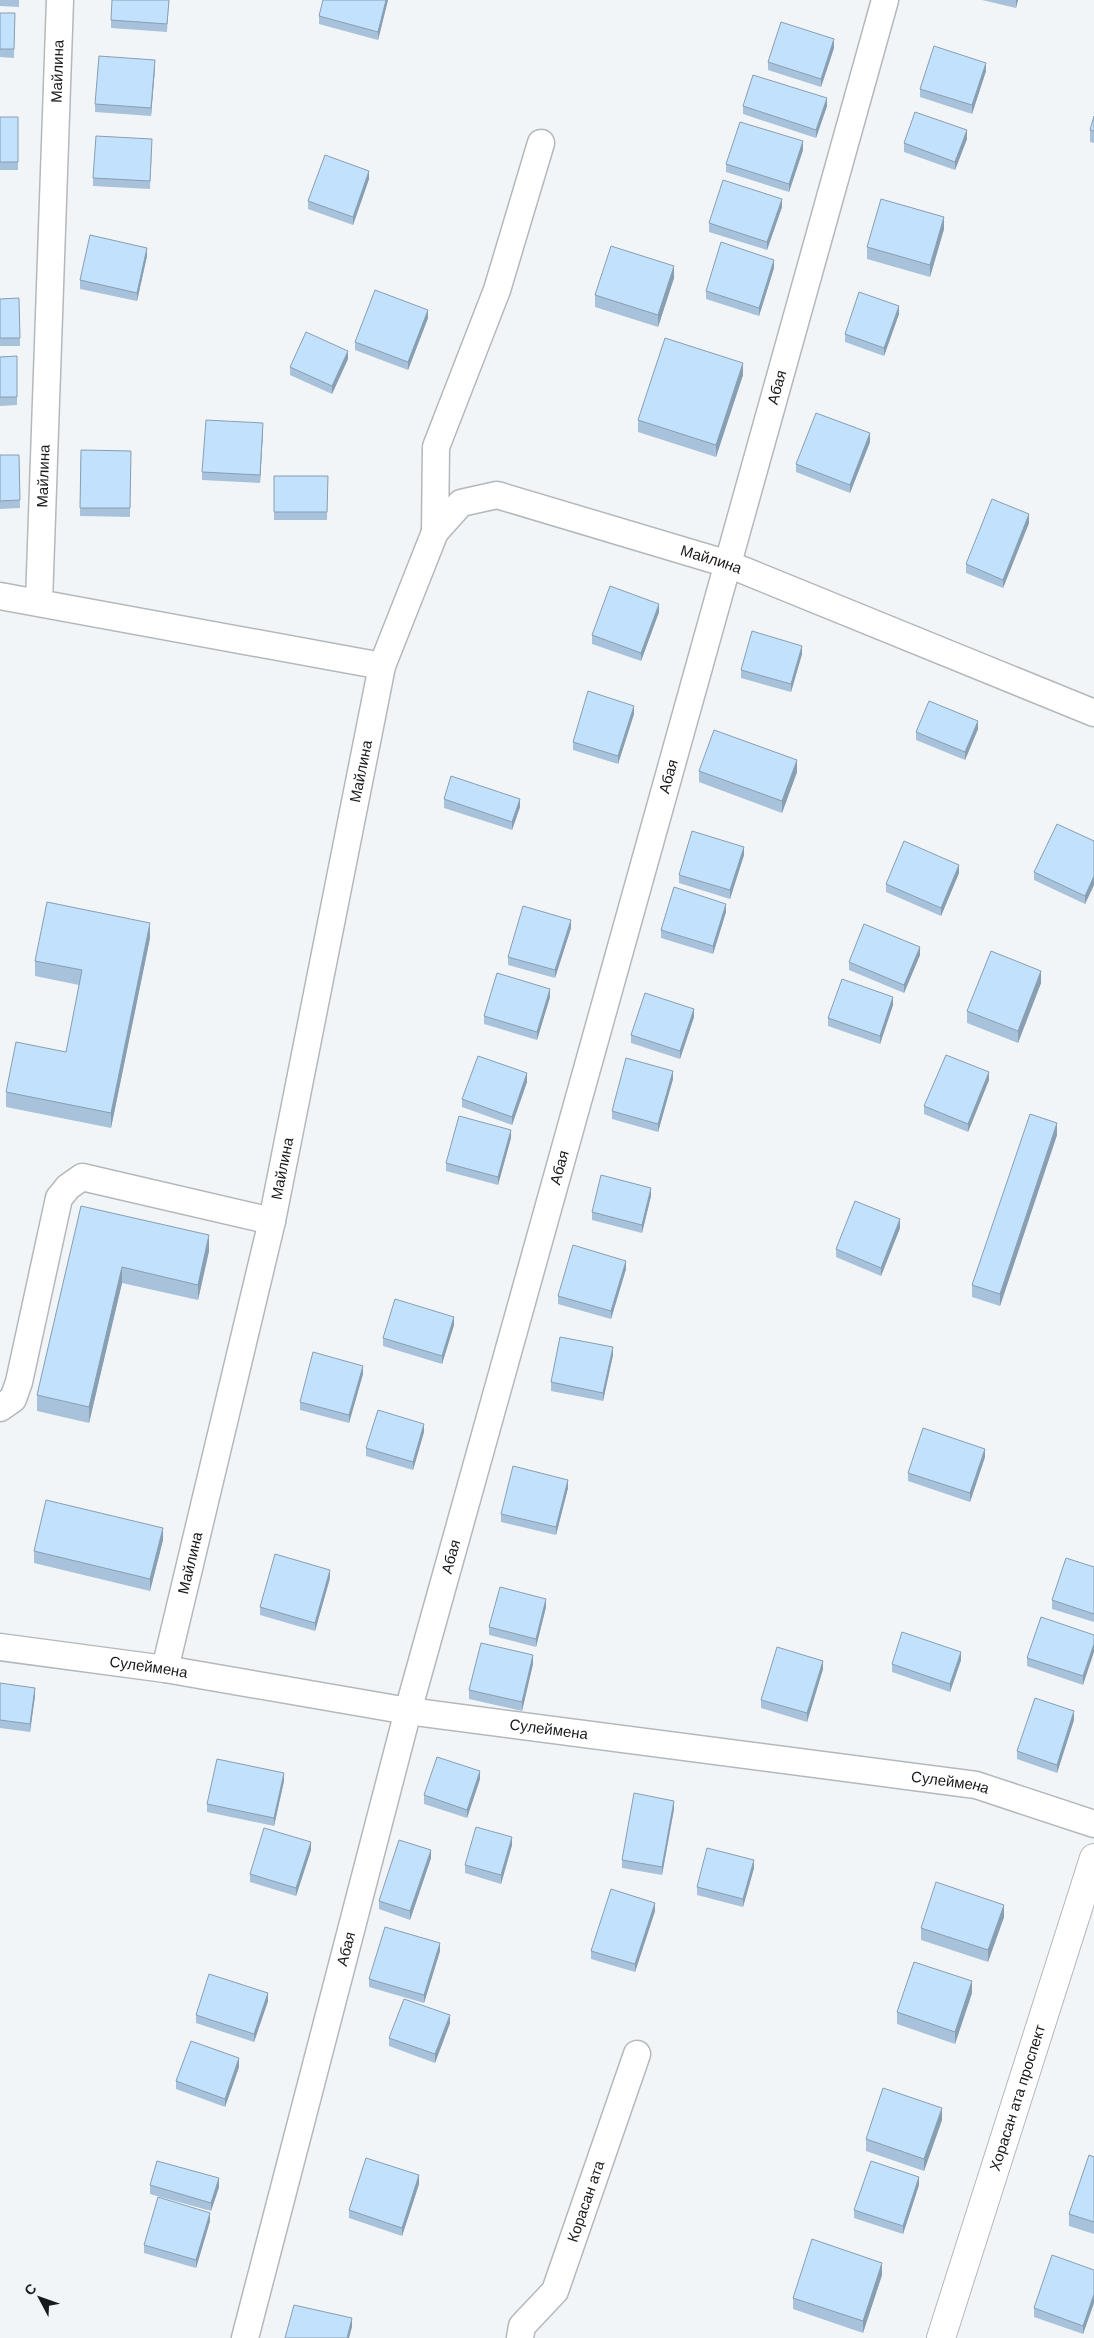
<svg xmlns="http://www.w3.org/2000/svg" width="1094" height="2338" font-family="'DM Sans',sans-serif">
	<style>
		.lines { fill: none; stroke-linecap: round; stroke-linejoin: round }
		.minor-casing { stroke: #b5b8bb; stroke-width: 29 }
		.major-casing { stroke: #b5b8bb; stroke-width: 30 }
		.minor { stroke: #fff; stroke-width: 26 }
		.major { stroke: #fff; stroke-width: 28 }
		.wall { fill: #a7c2da }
		.shaded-wall { fill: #889eb1 }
		.building { fill: #c2e1fd; stroke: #889eb1 }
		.labels { text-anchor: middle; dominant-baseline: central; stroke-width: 4; stroke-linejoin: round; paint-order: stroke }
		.street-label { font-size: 15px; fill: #18191a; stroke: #f2f5f8 }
	</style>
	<rect width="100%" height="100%" fill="#f2f5f8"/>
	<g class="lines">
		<g class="minor-casing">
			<g id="minor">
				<path d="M435,532l1,-85 61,-157 44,-147"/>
				<path d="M0,596l382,70"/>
				<path id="s1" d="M39,602l21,-602"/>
				<path d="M0,1408l13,-9 6,-17 40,-184 9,-11 14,-10 190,44"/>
				<path id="s2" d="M0,1647l165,22 243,42 568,74 118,39"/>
				<path id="s3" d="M165,1669l107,-448 110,-555 53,-134 26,-29 36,-8 231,69 366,149"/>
				<path id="s4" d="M245,2338l163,-627 477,-1711"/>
				<path id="s5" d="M520,2338l2,-12 33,-35 82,-237"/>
			</g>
		</g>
		<g class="major-casing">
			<g id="major">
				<path id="s6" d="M941,2338l153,-480"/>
			</g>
		</g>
		<use href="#minor" class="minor"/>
		<use href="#major" class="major"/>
	</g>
	<path class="wall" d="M0,0h19v7l-19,-1z
		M169,0l-2,32 -56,-4v-8z
		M388,0l-10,40 -59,-16v-8z
		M982,0h36l-2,8z
		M0,13h15l-1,45 -14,-1z
		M834,48l-13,39 -53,-17v-8z
		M155,68l-4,48 -56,-4v-8z
		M986,71l-14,43 -52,-17v-8z
		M743,106h84l-11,32 -73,-24z
		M1094,116v27l-4,-1v-12z
		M0,117h18v53h-18z
		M967,139l-12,31 -51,-18v-9z
		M152,147l-2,42 -57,-3v-8z
		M803,150l-14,42 -63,-20v-8z
		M369,179l-16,46 -45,-16v-8z
		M782,207l-15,43 -58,-18v-9z
		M944,229l-14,48 -63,-18v-12z
		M147,256l-10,45 -57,-12v-9z
		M774,268l-15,48 -53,-17v-8z
		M674,278l-16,49 -63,-20v-12z
		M19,298l1,48h-20v-47z
		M899,314l-15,42 -39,-14v-8z
		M428,318l-20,52 -53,-20v-8z
		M17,356v49l-17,1v-49z
		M348,359l-16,35 -42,-19v-8z
		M743,375l-27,82 -78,-25v-12z
		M263,431l-3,52 -58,-3v-8z
		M870,442l-20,51 -54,-21v-8z
		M81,450l50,1 -1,66 -50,-1z
		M0,455h19l1,53 -20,1z
		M274,476h54l-1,44h-53z
		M1029,523l-26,65 -37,-15v-9z
		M659,612l-18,49 -49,-17v-9z
		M802,654l-11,38 -50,-14v-8z
		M634,714l-16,50 -45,-14v-8z
		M978,729l-13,31 -49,-20v-8z
		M699,771l98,1 -15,41 -83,-31z
		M444,799l76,8 -8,23 -68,-22z
		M1094,841v44l-9,19 -51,-24v-8z
		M744,855l-14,44 -51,-16v-8z
		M959,873l-18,43 -55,-24v-8z
		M726,912l-13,42 -52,-16v-8z
		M571,928l-16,50 -47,-13v-8z
		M150,938l-39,190 -105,-21v-15l60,-40 13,-67 -44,-9v-15z
		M920,955l-16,38 -55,-23v-8z
		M1041,983l-23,60 -51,-20v-12z
		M550,997l-13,43 -53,-16v-8z
		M893,1005l-13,39 -52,-18v-8z
		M694,1017l-14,42 -49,-16v-8z
		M673,1079l-15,53 -46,-13v-8z
		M989,1080l-21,52 -44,-18v-8z
		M527,1082l-15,43 -50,-18v-8z
		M1057,1135l-57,171 -28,-9v-12z
		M511,1138l-13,47 -52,-14v-8z
		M651,1196l-9,37 -50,-13v-8z
		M81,1206l128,45 -11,49 -76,-17 -33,140 -52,-12v-16z
		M900,1228l-19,48 -45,-19v-8z
		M626,1269l-15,50 -53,-15v-8z
		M454,1325l-12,39 -59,-18v-8z
		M613,1355l-10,46 -52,-10v-9z
		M363,1374l-14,49 -49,-13v-8z
		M424,1432l-11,38 -47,-14v-8z
		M985,1457l-15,45 -62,-21v-8z
		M568,1488l-12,47 -55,-13v-8z
		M163,1540l-13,51 -116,-28v-12z
		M1094,1567v55l-42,-13v-9z
		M330,1578l-15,53 -55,-16v-8z
		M546,1607l-10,40 -47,-12v-8z
		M1094,1635l-11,50 -56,-19v-8z
		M961,1660l-11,32 -58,-20v-8z
		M533,1664l-11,47 -53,-12v-9z
		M823,1669l-16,53 -46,-14v-8z
		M0,1683l35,13 -5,36 -30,-4z
		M1074,1720l-17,53 -40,-14v-8z
		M480,1779l-13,39 -43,-14v-9z
		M284,1781l-10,45 -67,-14v-8z
		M674,1809l-12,66 -40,-7v-8z
		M512,1845l-11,39 -36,-11v-8z
		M311,1850l-15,46 -46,-14v-8z
		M431,1858l-21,62 -31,-11v-8z
		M754,1868l-11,39 -46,-12v-8z
		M655,1911l-20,61 -44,-13v-8z
		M1004,1917l-16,45 -67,-22v-12z
		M440,1951l-16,52 -55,-16v-8z
		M972,1993l-17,51 -58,-20v-12z
		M268,2001l-14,41 -58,-19v-8z
		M450,2023l-15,40 -46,-17v-8z
		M239,2067l-14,40 -49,-18v-8z
		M942,2120l-18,51 -58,-20v-12z
		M1094,2157v77l-25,-8v-12z
		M419,2184l-17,52 -53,-18v-8z
		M150,2185l69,2 -8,24 -61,-17z
		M919,2185l-16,49 -49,-16v-8z
		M210,2221l-14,47 -52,-15v-8z
		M1094,2270v33l-11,31 -49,-17v-9z
		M882,2275l-19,58 -70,-24v-11z"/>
	<path class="shaded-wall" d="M386,0h2l-10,40v-8z
		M1016,0h2l-2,8z
		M834,39v9l-13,39v-8z
		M155,60v8l-4,48v-8z
		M986,63v8l-14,43v-9z
		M827,98v8l-11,32v-8z
		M967,130v9l-12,31v-8z
		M803,141v9l-14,42v-8z
		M369,171v8l-16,46v-8z
		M782,199v8l-15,43v-8z
		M944,217v12l-14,48v-12z
		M147,248v8l-10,45v-8z
		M774,260v8l-15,48v-8z
		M674,266v12l-16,49v-12z
		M899,306v8l-15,42v-8z
		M428,310v8l-20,52v-8z
		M348,351v8l-16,35v-8z
		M743,363v12l-27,82v-12z
		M263,423v8l-3,52v-8z
		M870,433v9l-20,51v-8z
		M1029,514v9l-26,65v-8z
		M659,604v8l-18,49v-8z
		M802,646v8l-11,38v-8z
		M634,706v8l-16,50v-8z
		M978,721v8l-13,31v-8z
		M797,760v12l-15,41v-12z
		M520,799v8l-8,23v-8z
		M744,847v8l-14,44v-9z
		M959,865v8l-18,43v-8z
		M1094,876v9l-9,19v-8z
		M726,904v8l-13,42v-8z
		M571,920v8l-16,50v-8z
		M150,923v15l-39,190v-15z
		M920,947v8l-16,38v-8z
		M1041,971v12l-23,60v-12z
		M550,989v8l-13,43v-8z
		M893,997v8l-13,39v-8z
		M694,1009v8l-14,42v-8z
		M673,1071v8l-15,53v-8z
		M989,1072v8l-21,52v-8z
		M527,1073v9l-15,43v-8z
		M1057,1123v12l-57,171v-12z
		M511,1130v8l-13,47v-8z
		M651,1188v8l-9,37v-8z
		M900,1219v9l-19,48v-8z
		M209,1235v16l-11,49v-15z
		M626,1261v8l-15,50v-8z
		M122,1267v16l-33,140v-16z
		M454,1317v8l-12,39v-8z
		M613,1347v8l-10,46v-8z
		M363,1366v8l-14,49v-8z
		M424,1424v8l-11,38v-8z
		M985,1449v8l-15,45v-9z
		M568,1480v8l-12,47v-8z
		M163,1528v12l-13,51v-12z
		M330,1570v8l-15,53v-8z
		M546,1599v8l-10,40v-8z
		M1094,1644v8l-11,33v-9z
		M961,1652v8l-11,32v-8z
		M533,1655v9l-11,47v-9z
		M823,1661v8l-16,53v-9z
		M35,1688v8l-5,36v-8z
		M1074,1711v9l-17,53v-8z
		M480,1771v8l-13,39v-8z
		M284,1773v8l-10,45v-8z
		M674,1801v8l-12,66v-8z
		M512,1837v8l-11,39v-9z
		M311,1842v8l-15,46v-8z
		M431,1850v8l-21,62v-9z
		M754,1860v8l-11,39v-8z
		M655,1903v8l-20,61v-8z
		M1004,1905v12l-16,45v-12z
		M440,1943v8l-16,52v-8z
		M972,1981v12l-17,51v-12z
		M268,1993v8l-14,41v-8z
		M450,2015v8l-15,40v-9z
		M239,2058v9l-14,40v-8z
		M942,2108v12l-18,51v-12z
		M419,2175v9l-17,52v-8z
		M919,2177v8l-16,49v-8z
		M219,2178v9l-8,24v-8z
		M210,2213v8l-14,47v-8z
		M882,2263v12l-19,58v-12z
		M1094,2294v9l-11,31v-8z
		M352,2318v9l-3,11h-2z"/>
	<path class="building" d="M112,0h57l-2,24 -56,-4z
		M323,0h63l-8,32 -59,-16z
		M0,13h15l-1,36h-14z
		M781,22l53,17 -13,40 -53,-17z
		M934,46l52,17 -14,42 -52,-16z
		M99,56l56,4 -4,48 -56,-4z
		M753,75l74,23 -11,32 -73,-24z
		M915,112l52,18 -12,32 -51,-19z
		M1094,116v15l-4,-1z
		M0,117h18v45h-18z
		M740,122l63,19 -14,43 -63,-20z
		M96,136l56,3 -2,42 -57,-3z
		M325,155l44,16 -16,46 -45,-16z
		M723,180l59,19 -15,43 -58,-19z
		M881,199l63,18 -14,48 -63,-18z
		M90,235l57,13 -10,45 -57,-13z
		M721,242l53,18 -15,48 -53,-17z
		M611,246l63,20 -16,49 -63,-20z
		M375,290l53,20 -20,52 -53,-20z
		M859,292l40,14 -15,42 -39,-14z
		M19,298l1,40h-20v-39z
		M306,332l42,19 -16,35 -42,-19z
		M665,338l78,25 -27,82 -78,-25z
		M17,356v41h-17v-40z
		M816,413l54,20 -20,52 -54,-21z
		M206,420l57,3 -3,52 -58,-3z
		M81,450l50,1 -1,57h-50z
		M0,455h19l1,45 -20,1z
		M274,476h54l-1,36h-53z
		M992,499l37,15 -26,66 -37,-16z
		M610,586l49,18 -18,49 -49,-18z
		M752,631l50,15 -11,38 -50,-14z
		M588,691l46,15 -16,50 -45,-14z
		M929,701l49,20 -13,31 -49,-20z
		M714,730l83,30 -15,41 -83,-30z
		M451,776l69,23 -8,23 -68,-23z
		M1057,824l37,17v35l-9,20 -51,-24z
		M692,831l52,16 -14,43 -51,-15z
		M904,841l55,24 -18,43 -55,-24z
		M674,887l52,17 -13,42 -52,-16z
		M47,902l103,21 -39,190 -105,-21 10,-50 50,10 16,-82 -47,-9z
		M523,906l48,14 -16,50 -47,-13z
		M864,924l56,23 -16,38 -55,-23z
		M991,951l50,20 -23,60 -51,-20z
		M497,973l53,16 -13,43 -53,-16z
		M842,979l51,18 -13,39 -52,-18z
		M645,993l49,16 -14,42 -49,-16z
		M946,1055l43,17 -21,52 -44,-18z
		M478,1056l49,17 -15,44 -50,-18z
		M626,1058l47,13 -15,53 -46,-13z
		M1030,1114l27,9 -57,171 -28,-9z
		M459,1116l52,14 -13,47 -52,-14z
		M601,1175l50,13 -9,37 -50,-13z
		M855,1201l45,18 -19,49 -45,-19z
		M81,1206l128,29 -11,50 -76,-18 -33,140 -52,-12z
		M573,1245l53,16 -15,50 -53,-15z
		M395,1299l59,18 -12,39 -59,-18z
		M560,1337l53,10 -10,46 -52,-11z
		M313,1352l50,14 -14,49 -49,-13z
		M378,1410l46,14 -11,38 -47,-14z
		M923,1428l62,21 -15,44 -62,-20z
		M513,1466l55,14 -12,47 -55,-13z
		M46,1500l117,28 -13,51 -116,-28z
		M275,1554l55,16 -15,53 -55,-16z
		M1066,1558l28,9v47l-42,-14z
		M500,1587l46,12 -10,40 -47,-12z
		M1041,1617l53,18v9l-11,32 -56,-18z
		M902,1632l59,20 -11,32 -58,-20z
		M481,1643l52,12 -11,47 -53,-12z
		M777,1647l46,14 -16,52 -46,-13z
		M0,1683l35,5 -5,36 -30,-4z
		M1035,1698l39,13 -17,54 -40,-14z
		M437,1757l43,14 -13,39 -43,-15z
		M217,1759l67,14 -10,45 -67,-14z
		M634,1793l40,8 -12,66 -40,-7z
		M476,1827l36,10 -11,38 -36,-10z
		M264,1828l47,14 -15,46 -46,-14z
		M399,1840l32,10 -21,61 -31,-10z
		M707,1848l47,12 -11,39 -46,-12z
		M936,1882l68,23 -16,45 -67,-22z
		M611,1889l44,14 -20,61 -44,-13z
		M385,1927l55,16 -16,52 -55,-16z
		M914,1962l58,19 -17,51 -58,-20z
		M209,1974l59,19 -14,41 -58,-19z
		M404,1999l46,16 -15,39 -46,-16z
		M191,2041l48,17 -14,41 -49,-18z
		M883,2088l59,20 -18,51 -58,-20z
		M1089,2155l5,2v65l-25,-8z
		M366,2158l53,17 -17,53 -53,-18z
		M157,2161l62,17 -8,25 -61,-18z
		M871,2161l48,16 -16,49 -49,-16z
		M158,2197l52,16 -14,47 -52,-15z
		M812,2239l70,24 -19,58 -70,-23z
		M1052,2255l42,15v24l-11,32 -49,-18z
		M294,2305l58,13 -5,20h-62z"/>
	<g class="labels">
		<g class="street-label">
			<text stroke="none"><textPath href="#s1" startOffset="531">Майлина</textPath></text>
			<text stroke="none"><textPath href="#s4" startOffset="2022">Абая</textPath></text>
			<text stroke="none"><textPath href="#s1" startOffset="126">Майлина</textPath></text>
			<text stroke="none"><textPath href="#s3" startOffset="1470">Майлина</textPath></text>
			<text stroke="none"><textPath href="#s3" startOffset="919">Майлина</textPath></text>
			<text stroke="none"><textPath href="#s4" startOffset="1618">Абая</textPath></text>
			<text stroke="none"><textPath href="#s4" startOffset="1212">Абая</textPath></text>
			<text stroke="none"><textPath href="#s3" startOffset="514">Майлина</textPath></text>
			<text stroke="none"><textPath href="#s4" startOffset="808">Абая</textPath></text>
			<text stroke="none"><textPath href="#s3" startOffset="109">Майлина</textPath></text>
			<text stroke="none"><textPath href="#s2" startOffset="150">Сулеймена</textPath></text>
			<text stroke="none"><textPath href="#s2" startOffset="555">Сулеймена</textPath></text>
			<text stroke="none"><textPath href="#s2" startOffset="960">Сулеймена</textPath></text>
			<text stroke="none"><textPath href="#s4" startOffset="402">Абая</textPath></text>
			<text stroke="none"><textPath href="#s6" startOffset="252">Хорасан ата проспект</textPath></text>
			<text stroke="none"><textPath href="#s5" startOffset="155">Корасан ата</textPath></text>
		</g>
	</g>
	<g transform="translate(40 2298) rotate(311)" stroke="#f2f5f8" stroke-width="4" paint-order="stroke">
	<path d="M0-4L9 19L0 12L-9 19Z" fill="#18191a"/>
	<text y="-8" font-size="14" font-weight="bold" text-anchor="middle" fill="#18191a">С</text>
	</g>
</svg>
